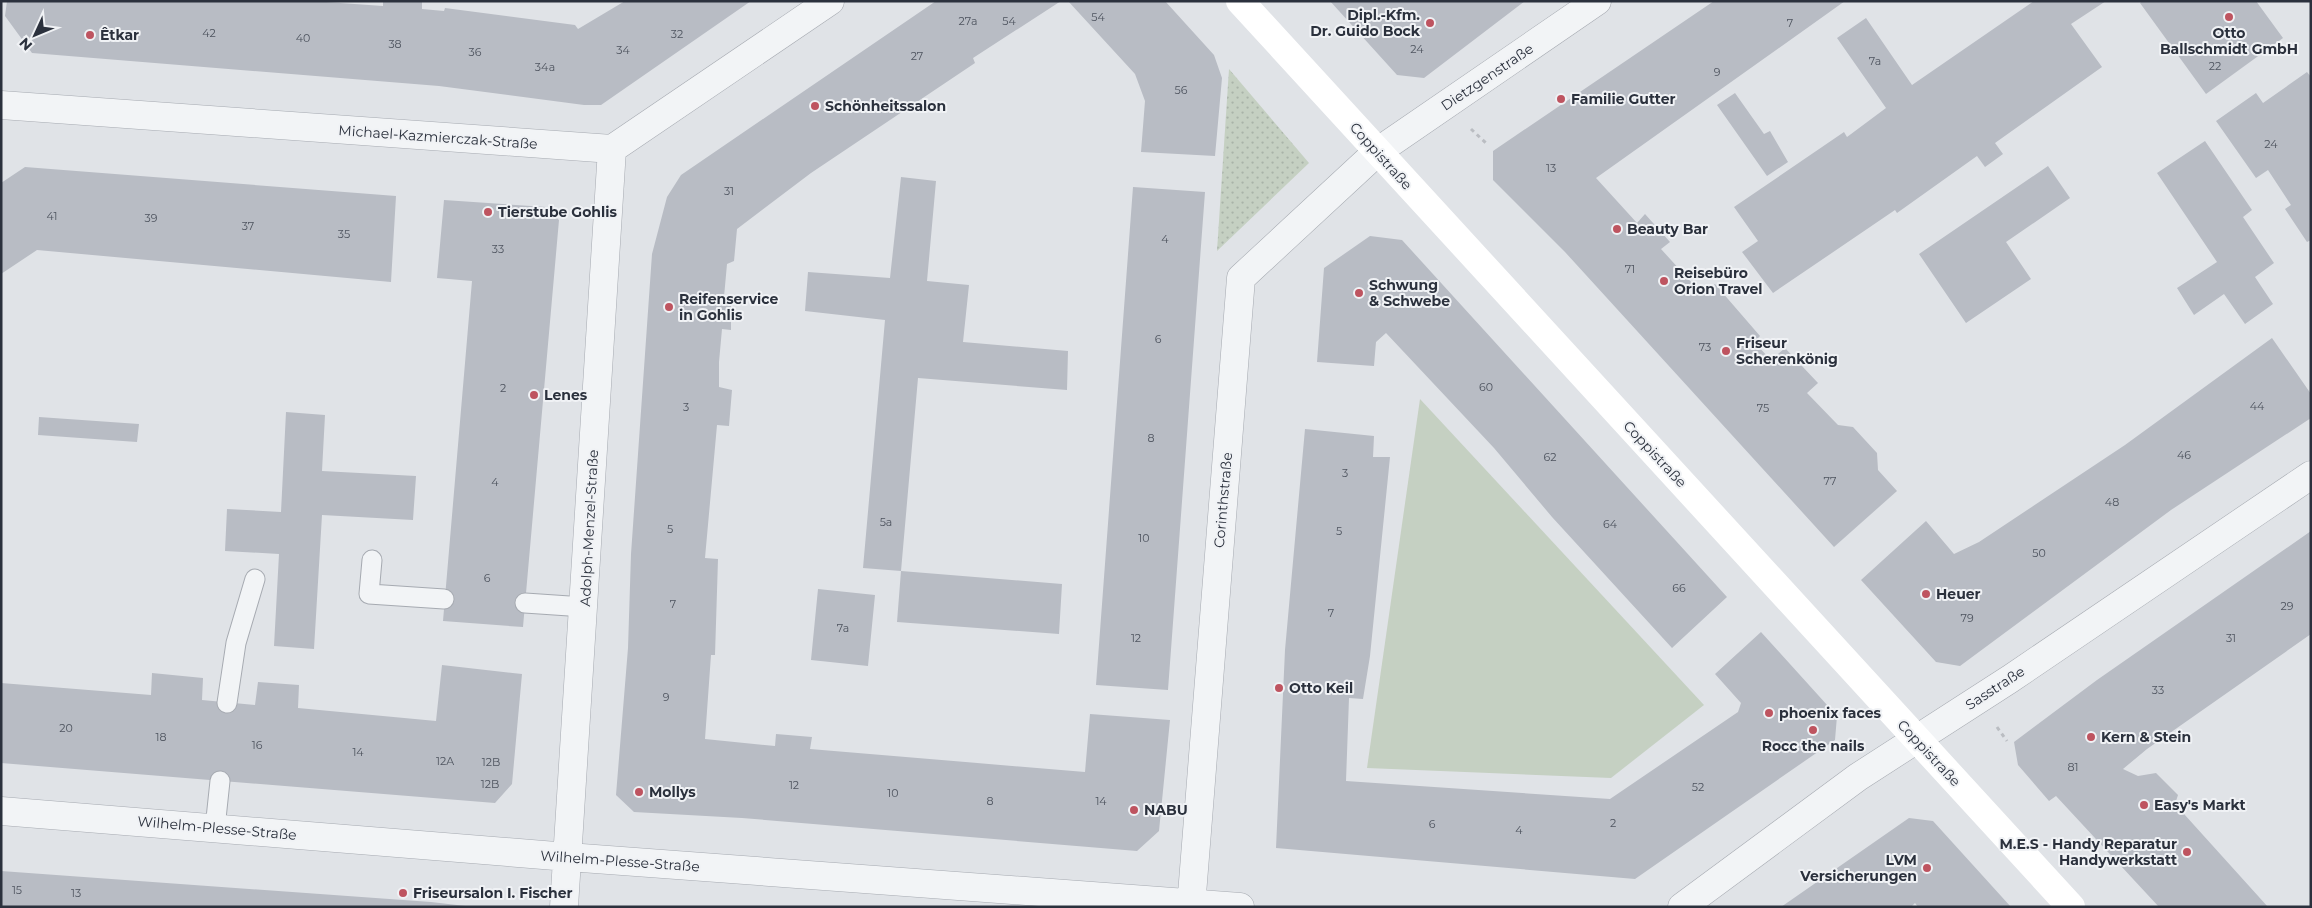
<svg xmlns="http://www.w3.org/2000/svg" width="2312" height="908" font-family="Montserrat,sans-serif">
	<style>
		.grass { fill: url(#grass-dots) }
		.green { fill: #c5d0c2 }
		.building { fill: #b8bcc4 }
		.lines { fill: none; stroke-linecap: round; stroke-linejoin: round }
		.service-casing { stroke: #a6aab1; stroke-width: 21 }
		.minor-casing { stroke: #a6aab1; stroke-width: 29 }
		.path { stroke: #babdc2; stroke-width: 3; stroke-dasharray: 4 4; stroke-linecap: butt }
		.service { stroke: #f2f4f6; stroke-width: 19 }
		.minor { stroke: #f2f4f6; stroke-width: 28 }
		.secondary { stroke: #fff; stroke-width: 28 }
		.poi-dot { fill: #be5460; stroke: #f0f2f5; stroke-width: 2 }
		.labels { text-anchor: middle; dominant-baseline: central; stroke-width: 4; stroke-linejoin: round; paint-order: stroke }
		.number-label { font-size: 11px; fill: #4e545f }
		.poi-label { font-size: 14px; font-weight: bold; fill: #2b313d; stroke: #f0f2f5; text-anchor: start }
		.street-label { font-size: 14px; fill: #2b313d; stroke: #f0f2f5 }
	</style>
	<defs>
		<pattern id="grass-dots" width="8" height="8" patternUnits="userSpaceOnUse" patternTransform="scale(1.25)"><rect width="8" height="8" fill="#c5d0c2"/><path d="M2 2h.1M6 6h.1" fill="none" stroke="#a9b3a8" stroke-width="1.8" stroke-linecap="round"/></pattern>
	</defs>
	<rect width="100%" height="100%" fill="#e0e3e7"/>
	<path class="grass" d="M1229,69l80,94 -92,88z"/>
	<path class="green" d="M1420,399l284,306 -93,73 -244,-10z"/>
	<path class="building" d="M7,1h305l71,5v-5h39v8l22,2 1,-3 130,17 3,4 47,-28h126l-150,104h-17l-145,-19 -407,-33 -27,-37z
		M936,1h125l-88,57 2,5 -164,110 -74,56 -3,32 -7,3 -3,33 7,1v32l-9,-1 -3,33v25l13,3 -3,36 -12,-1 -12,133 13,1 -3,96h-4l-6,84 70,7 1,-12 36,3 -2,12 275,23 5,-58 80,6 -11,111 -22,20 -395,-33 -108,-6 -18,-17 12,-147 3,-94 21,-300 15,-57 14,-22z
		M1068,1h97l49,54 8,23 -7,78 -74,-4 4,-51 -10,-27z
		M1330,1h195l-101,77 -27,-3z
		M1714,1h131l-249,177 41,45 8,-9 25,28 -9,7 41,45 13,-10 45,52 -6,6 17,18 14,-12 33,35 -11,10 31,32 15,2 24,26 1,17 19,21 -63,56 -269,-295 -72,-72v-29z
		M2034,1h72l-35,23 31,43 -107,76 8,11 -18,13 -8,-11 -80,57 -2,-3 -122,83 -31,-41 16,-11 -24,-34 110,-75 3,5 39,-29 -49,-70 29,-20 46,67z
		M2142,1h114l27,37 -77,56 -66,-91z
		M2307,72l4,5v163l-4,2 -22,-33 6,-4 -23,-35 -12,8 -40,-57 40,-28 7,10z
		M1735,93l29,41 6,-3 18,31 -21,14 -50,-71z
		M2205,141l47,69 -9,7 31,46 -19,14 18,27 -28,20 -21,-30 -30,21 -17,-27 40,-26 -60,-89z
		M2048,166l22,32 -64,44 25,37 -65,44 -47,-69z
		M25,167l371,29 -5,86 -354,-32 -36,24v-91z
		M901,177l35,4 -9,100 42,4 -6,57 105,9 -1,39 -149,-12 -17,193 -38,-3 22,-248 -80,-9 3,-39 82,6z
		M1133,187l72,5 -37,498 -72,-5z
		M444,200l102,7 13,13 -36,407 -80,-6 29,-340 -35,-3z
		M1370,236l32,4 325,357 -55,51 -120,-131 -58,-69 -108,-115 -10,9 -2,24 -57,-4 7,-94z
		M2272,338l39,56v24l-140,92 -211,156 -24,-4 -75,-82 65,-59 28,33 25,-12 146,-97z
		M286,412l39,3 -3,56 94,5 -3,44 -91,-5 -8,134 -40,-3 5,-92 -54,-3 2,-42 54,3z
		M39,417l100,7 -2,18 -99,-7z
		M1305,429l69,7 -1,21h17l-20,199 -7,43 -14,-1 -3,83 264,18 128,-87 3,-9 -26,-29 46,-42 76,84 -2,24 -200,139 -359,-31 9,-198z
		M2311,531v103l-164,115 -24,20 15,7 18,-3 22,22 -3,9 93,103h-109l-103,-111 -7,5 -31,-36 -4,-23 83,-62z
		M901,571l161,13 -3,50 -162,-12z
		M818,589l57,6 -7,71 -57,-6z
		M442,665l80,9 -10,110 -17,19 -494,-40v-80l150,12 1,-22 51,5 -1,22 53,5 3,-23 41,3 -1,23 138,13z
		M1909,818l24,3 78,86h-93l-3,-4 -4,4h-130z
		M1,871l430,31 43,5h-473z"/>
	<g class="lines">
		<g class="service-casing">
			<path id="service" d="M372,560l-3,34 75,5
				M525,603l59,4
				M227,703l9,-60 19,-64
				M215,828l5,-47"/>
		</g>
		<g class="minor-casing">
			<path id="minor" d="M1,105l611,44 218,-148
				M1,811l567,46 672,50
				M564,907l48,-758
				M1191,907l50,-629 136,-126 220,-151
				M1682,907l176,-130 152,-98 301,-204"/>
		</g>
		<path class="path" d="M1471,129l17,16
			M1997,727l10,14"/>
		<use href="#service" class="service"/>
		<use href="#minor" class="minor"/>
		<path class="secondary" d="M1240,1l831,906"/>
	</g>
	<g class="poi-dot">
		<circle cx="2229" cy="17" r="5"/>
		<circle cx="1430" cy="23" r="5"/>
		<circle cx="90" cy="35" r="5"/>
		<circle cx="1561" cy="99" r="5"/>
		<circle cx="815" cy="106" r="5"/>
		<circle cx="488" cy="212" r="5"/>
		<circle cx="1617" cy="229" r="5"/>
		<circle cx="1664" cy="281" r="5"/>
		<circle cx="1359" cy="293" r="5"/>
		<circle cx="669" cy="307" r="5"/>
		<circle cx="1726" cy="351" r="5"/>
		<circle cx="534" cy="395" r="5"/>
		<circle cx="1926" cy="594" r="5"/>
		<circle cx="1279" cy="688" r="5"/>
		<circle cx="1769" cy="713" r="5"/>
		<circle cx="1813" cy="730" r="5"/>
		<circle cx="2091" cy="737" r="5"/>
		<circle cx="639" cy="792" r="5"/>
		<circle cx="2144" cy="805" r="5"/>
		<circle cx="1134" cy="810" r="5"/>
		<circle cx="2187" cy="852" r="5"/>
		<circle cx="1927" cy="868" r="5"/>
		<circle cx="403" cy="893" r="5"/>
	</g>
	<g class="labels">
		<g class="number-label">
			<text x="1098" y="17">54</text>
			<text x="968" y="21">27a</text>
			<text x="1009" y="21">54</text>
			<text x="1790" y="23">7</text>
			<text x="209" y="33">42</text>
			<text x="677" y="34">32</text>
			<text x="303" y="38">40</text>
			<text x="395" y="44">38</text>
			<text x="1417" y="49">24</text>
			<text x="623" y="50">34</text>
			<text x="475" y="52">36</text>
			<text x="917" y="56">27</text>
			<text x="1875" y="61">7a</text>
			<text x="2215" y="66">22</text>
			<text x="545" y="67">34a</text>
			<text x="1717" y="72">9</text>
			<text x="1181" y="90">56</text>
			<text x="2271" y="144">24</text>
			<text x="1551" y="168">13</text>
			<text x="729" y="191">31</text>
			<text x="52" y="216">41</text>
			<text x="151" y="218">39</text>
			<text x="248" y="226">37</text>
			<text x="344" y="234">35</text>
			<text x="1165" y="239">4</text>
			<text x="498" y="249">33</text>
			<text x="1630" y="269">71</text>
			<text x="1158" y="339">6</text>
			<text x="1705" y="347">73</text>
			<text x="1486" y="387">60</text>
			<text x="503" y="388">2</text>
			<text x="2257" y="406">44</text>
			<text x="686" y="407">3</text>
			<text x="1763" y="408">75</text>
			<text x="1151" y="438">8</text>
			<text x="2184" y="455">46</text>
			<text x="1550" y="457">62</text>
			<text x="1345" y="473">3</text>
			<text x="1830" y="481">77</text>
			<text x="495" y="482">4</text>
			<text x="2112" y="502">48</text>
			<text x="886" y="522">5a</text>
			<text x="1610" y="524">64</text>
			<text x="670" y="529">5</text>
			<text x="1339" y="531">5</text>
			<text x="1144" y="538">10</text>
			<text x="2039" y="553">50</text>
			<text x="487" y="578">6</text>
			<text x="1679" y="588">66</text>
			<text x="673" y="604">7</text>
			<text x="2287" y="606">29</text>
			<text x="1331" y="613">7</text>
			<text x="1967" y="618">79</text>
			<text x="843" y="628">7a</text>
			<text x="1136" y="638">12</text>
			<text x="2231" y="638">31</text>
			<text x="2158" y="690">33</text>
			<text x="666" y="697">9</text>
			<text x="66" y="728">20</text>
			<text x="161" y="737">18</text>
			<text x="257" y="745">16</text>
			<text x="358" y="752">14</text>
			<text x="445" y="761">12A</text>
			<text x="491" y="762">12B</text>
			<text x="2073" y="767">81</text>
			<text x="490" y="784">12B</text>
			<text x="794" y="785">12</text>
			<text x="1698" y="787">52</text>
			<text x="893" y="793">10</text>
			<text x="990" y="801">8</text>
			<text x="1101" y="801">14</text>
			<text x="1613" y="823">2</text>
			<text x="1432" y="824">6</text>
			<text x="1519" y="830">4</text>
			<text x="17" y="890">15</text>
			<text x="76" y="893">13</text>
		</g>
		<g class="poi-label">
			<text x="1420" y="15" text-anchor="end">Dipl.-Kfm.<tspan x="1420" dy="16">Dr. Guido Bock</tspan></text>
			<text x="2229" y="33" text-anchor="middle">Otto<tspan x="2229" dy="16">Ballschmidt GmbH</tspan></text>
			<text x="100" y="35">Êtkar</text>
			<text x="1571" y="99">Familie Gutter</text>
			<text x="825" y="106">Schönheitssalon</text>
			<text x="498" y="212">Tierstube Gohlis</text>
			<text x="1627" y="229">Beauty Bar</text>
			<text x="1674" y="273">Reisebüro<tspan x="1674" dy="16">Orion Travel</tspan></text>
			<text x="1369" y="285">Schwung<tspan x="1369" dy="16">&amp; Schwebe</tspan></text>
			<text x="679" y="299">Reifenservice<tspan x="679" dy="16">in Gohlis</tspan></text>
			<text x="1736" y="343">Friseur<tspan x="1736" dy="16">Scherenkönig</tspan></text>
			<text x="544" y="395">Lenes</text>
			<text x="1936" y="594">Heuer</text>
			<text x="1289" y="688">Otto Keil</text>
			<text x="1779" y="713">phoenix faces</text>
			<text x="2101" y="737">Kern &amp; Stein</text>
			<text x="1813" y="746" text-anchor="middle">Rocc the nails</text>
			<text x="649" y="792">Mollys</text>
			<text x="2154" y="805">Easy's Markt</text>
			<text x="1144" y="810">NABU</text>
			<text x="2177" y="844" text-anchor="end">M.E.S - Handy Reparatur<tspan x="2177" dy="16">Handywerkstatt</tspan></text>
			<text x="1917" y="860" text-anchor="end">LVM<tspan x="1917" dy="16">Versicherungen</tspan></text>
			<text x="413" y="893">Friseursalon I. Fischer</text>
		</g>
		<g class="street-label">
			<text transform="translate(1487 77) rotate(-34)">Dietzgenstraße</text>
			<text transform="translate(438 137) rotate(4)">Michael-Kazmierczak-Straße</text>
			<text transform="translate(1381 156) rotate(48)">Coppistraße</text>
			<text transform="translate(1655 454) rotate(47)">Coppistraße</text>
			<text transform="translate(1223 500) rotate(-85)">Corinthstraße</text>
			<text transform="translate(589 528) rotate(-87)">Adolph-Menzel-Straße</text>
			<text transform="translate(1995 688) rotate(-33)">Sasstraße</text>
			<text transform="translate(1929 753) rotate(47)">Coppistraße</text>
			<text transform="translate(217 828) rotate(5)">Wilhelm-Plesse-Straße</text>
			<text transform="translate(620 861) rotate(4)">Wilhelm-Plesse-Straße</text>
		</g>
	</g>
	<rect width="2312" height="908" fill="none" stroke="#2b313d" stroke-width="5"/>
	<g transform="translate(35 35) rotate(226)" stroke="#f0f2f5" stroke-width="4" paint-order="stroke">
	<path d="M0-4L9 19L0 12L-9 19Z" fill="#2b313d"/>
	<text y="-8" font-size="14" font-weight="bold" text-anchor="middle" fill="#2b313d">N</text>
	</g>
</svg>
